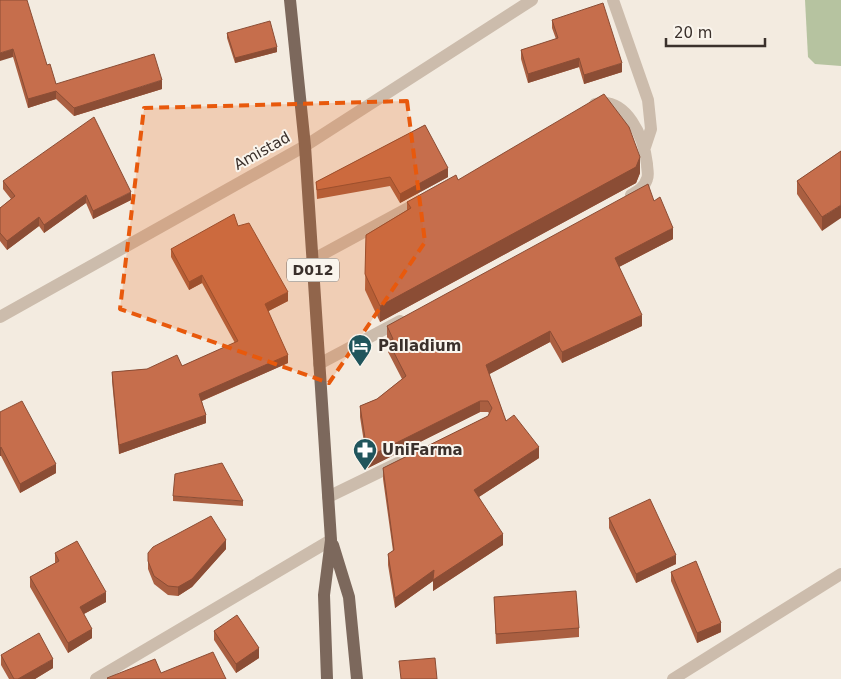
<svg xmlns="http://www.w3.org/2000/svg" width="841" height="679" font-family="'DejaVu Sans',sans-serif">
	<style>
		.green { fill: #b6c3a0 }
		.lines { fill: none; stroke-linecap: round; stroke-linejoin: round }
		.service { stroke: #ccbcac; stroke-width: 12 }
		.minor { stroke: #ccbcac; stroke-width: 12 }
		.tertiary { stroke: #ccbcac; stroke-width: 12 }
		.primary { stroke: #7c685c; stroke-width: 12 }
		.wall { fill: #aa5f41 }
		.shaded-wall { fill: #8b4d35 }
		.building { fill: #c66e4c; stroke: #8b4d35 }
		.marked { fill: #e8590c; fill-opacity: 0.2; stroke: #e8590c; stroke-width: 4; stroke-dasharray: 10 6; stroke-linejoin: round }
		.labels { text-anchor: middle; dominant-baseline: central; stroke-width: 4; stroke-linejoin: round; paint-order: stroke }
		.shield { fill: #faf5ed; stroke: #746b65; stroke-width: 1 }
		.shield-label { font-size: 14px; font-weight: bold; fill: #3a302b }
		.street-label { font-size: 15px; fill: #3a302b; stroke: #faf5ed }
		.poi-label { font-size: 15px; font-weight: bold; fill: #3a302b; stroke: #faf5ed; text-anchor: start }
	</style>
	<rect width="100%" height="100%" fill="#f3ebe0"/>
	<path class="green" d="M805,0h36v66l-26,-2 -7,-7z"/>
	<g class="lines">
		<path class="service" d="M613,0l35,100 3,29 -6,18
			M595,104c32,-8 49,34 52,60 0,5 2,11 0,15 -3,9 -9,12 -16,16
			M312,260l109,-59
			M319,364l81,-43
			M328,497l70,-34"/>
		<path class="minor" d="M96,679l235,-139
			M673,679l168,-105"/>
		<path class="tertiary" d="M0,317l305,-171 227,-146"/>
		<path class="primary" d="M290,0l15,146 26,394 -7,55 3,84
			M333,545l16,52 8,82"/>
	</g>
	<path class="wall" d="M0,0l47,65 9,19 106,5 -88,27 -18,-17 -28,9 -15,-51z
		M552,20l70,52 -38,12 -5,-17 -51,16 -7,-24v-9l35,-11 -4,-11z
		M227,33l50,19 -42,11 -8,-25z
		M425,125l23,52 -48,26 -10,-17 -73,13 -1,-17z
		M841,151l-19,80 -25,-37v-13z
		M640,173l-4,10 -256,139 -15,-32 1,-55 41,-25v-8l51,-22z
		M3,181l128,19 -38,19 -7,-16 -42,30 -5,-7 -32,24 -7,-9v-33l11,-9 -8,-10z
		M654,201l19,38 -54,28 23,59 -80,37 -12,-21 -61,32 17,47 33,37 -60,39 24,48 -70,46v-10l-38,27 -7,-43v-11l5,-3 -10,-72v-11l105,-52 1,-3 -1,-1h-8l-112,56 -8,-51v-11l17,-7 25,-20 -14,-27 1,-11 -2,-4v-11z
		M238,226l50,75 -20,10 20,52 -86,38 4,22 -87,31 -7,-73v-9l70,-6 53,-23 -33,-60 -13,7 -18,-33v-8z
		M0,412l56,61 -36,20 -19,-37h-1z
		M173,496l70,5v5l-70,-5z
		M609,518l67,46 -40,19 -27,-55z
		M226,549l-34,38 -14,9 -10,-1 -14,-11 -6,-15v-16z
		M55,553l51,49 -22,12 8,24 -24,15 -38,-66v-10l25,-14z
		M671,572l50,60 -24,11 -26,-62z
		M494,597l85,31v9l-83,7z
		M214,631l45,27 -23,15 -22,-33z
		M1,655l52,13 -18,11h-26l-8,-14z"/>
	<path class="shaded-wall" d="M277,47v5l-42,11v-5z
		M13,49v8l-13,4v-8z
		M579,58v9l-51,16v-9z
		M622,63v9l-38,12v-9z
		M162,80v9l-88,27v-8z
		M56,91v8l-28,9v-9z
		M640,157v16l-4,10 -256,139v-16z
		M448,168v9l-48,26v-9z
		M131,192v8l-38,19v-8z
		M86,195v8l-42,30v-8z
		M841,205v13l-19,13v-14z
		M39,217v9l-32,24v-9z
		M673,228v11l-58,30v-11z
		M202,275v8l-13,7v-8z
		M288,292v9l-23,12v-9z
		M642,315v11l-80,37v-11z
		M550,331v11l-64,34v-11z
		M288,355v8l-89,39v-8z
		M480,401v11l-112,56v-11z
		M206,415v8l-87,31v-9z
		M1,447v9h-1v-8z
		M539,447v11l-65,42v-10z
		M56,464v9l-36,20v-9z
		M503,534v11l-70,46v-10l-38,27v-10l39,-28z
		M226,540v9l-34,38 -14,9v-9z
		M676,555v9l-40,19v-9z
		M106,592v10l-26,14v-9z
		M721,623v9l-24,11v-10z
		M92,629v9l-24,15v-10z
		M259,648v10l-23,15v-9z
		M53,659v9l-18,11h-17z"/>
	<path class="building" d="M0,0h27l20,65 3,-1 6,20 98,-30 8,26 -88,28 -18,-17 -28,8 -15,-50 -13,4z
		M603,3l19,60 -38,12 -5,-17 -51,16 -7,-24 37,-12 -6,-18z
		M270,21l7,26 -42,11 -8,-25z
		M604,94l25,33 11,30 -4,10 -256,139 -15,-32 1,-39 45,-27 -4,-6 49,-27 2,5z
		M94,117l37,75 -38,19 -7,-16 -42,30 -5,-8 -32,24 -7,-8v-25l15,-12 -12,-15z
		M425,125l23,43 -48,26 -10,-17 -73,13 -1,-8z
		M841,151v54l-19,12 -25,-36z
		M648,184l6,17 6,-4 13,31 -58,30 27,57 -80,37 -12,-21 -64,34 20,56 8,-6 25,32 -65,43 29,44 -70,46 1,-10 -39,28 -7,-44 6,-4 -11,-82 105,-52 4,-8 -4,-7h-8l-112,56 -8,-51 17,-7 29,-23 -18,-35 5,-2 -6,-13z
		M234,214l4,12 11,-3 39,69 -23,12 23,51 -89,39 7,21 -87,30 -7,-73 35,-3 30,-14 5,11 56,-25 -36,-66 -13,7 -18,-33z
		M22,401l34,63 -36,20 -19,-37 -1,1v-36z
		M222,463l21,38 -70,-5 2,-22z
		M650,499l26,56 -40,19 -27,-56z
		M211,516l15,24 -34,39 -14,8 -10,-1 -14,-10 -6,-15v-8l5,-6z
		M77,541l29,51 -26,15 12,22 -24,14 -38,-66 29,-16 -4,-8z
		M696,561l25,62 -24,10 -26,-61z
		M576,591l3,37 -83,6 -2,-37z
		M237,615l22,33 -23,16 -22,-33z
		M39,633l14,26 -35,20h-4l-13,-24z
		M213,652l13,27h-118l-1,-1 48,-19 6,14z
		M435,658l2,21h-36l-2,-18z"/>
	<path class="marked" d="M407,101l18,141 -96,141 -209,-74 24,-201z"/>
	<defs>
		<g id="hotel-pin" transform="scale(1.25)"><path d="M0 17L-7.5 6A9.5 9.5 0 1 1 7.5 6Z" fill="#20555c" stroke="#faf5ed"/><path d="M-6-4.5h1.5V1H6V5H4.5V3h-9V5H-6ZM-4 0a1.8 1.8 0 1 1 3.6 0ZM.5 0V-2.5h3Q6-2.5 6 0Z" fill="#fff"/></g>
		<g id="pharmacy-pin" transform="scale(1.25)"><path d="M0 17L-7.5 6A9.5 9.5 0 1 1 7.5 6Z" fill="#20555c" stroke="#faf5ed"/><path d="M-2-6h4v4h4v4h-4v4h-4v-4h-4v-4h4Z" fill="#fff"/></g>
	</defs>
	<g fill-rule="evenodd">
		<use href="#hotel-pin" x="360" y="346"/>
		<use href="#pharmacy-pin" x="365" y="450"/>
	</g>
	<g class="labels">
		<rect class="shield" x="287" y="258.5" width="52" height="23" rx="4"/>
		<g class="shield-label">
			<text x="313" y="270">D012</text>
		</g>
		<g class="street-label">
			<text transform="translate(262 151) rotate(-29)">Amistad</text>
		</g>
		<g class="poi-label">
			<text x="378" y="346">Palladium</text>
			<text x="382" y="450">UniFarma</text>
		</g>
	</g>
	<path d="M666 38v8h99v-8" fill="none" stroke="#3a302b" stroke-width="2.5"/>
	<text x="674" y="38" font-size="15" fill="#3a302b" stroke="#faf5ed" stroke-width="4" paint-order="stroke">20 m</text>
</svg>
